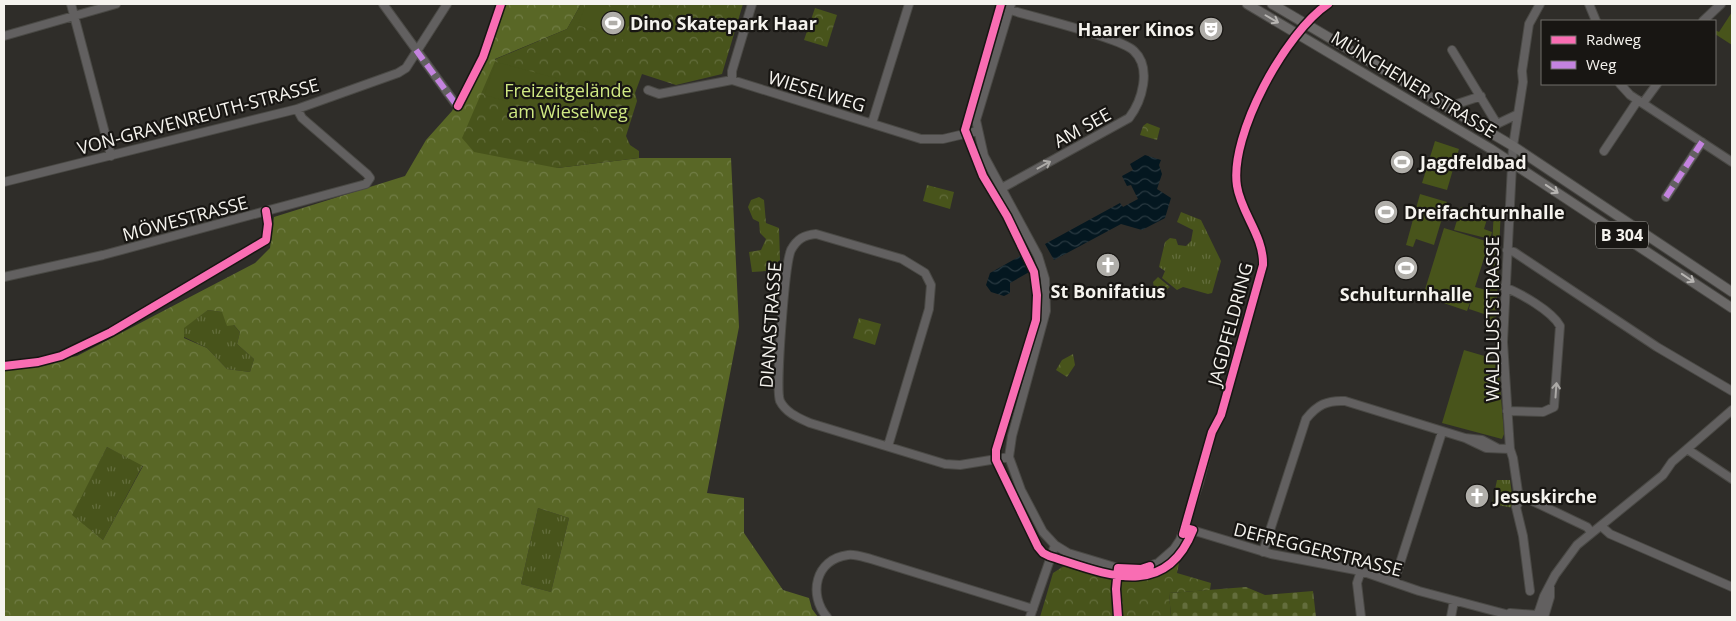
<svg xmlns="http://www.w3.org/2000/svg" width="1736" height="621" font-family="'Open Sans',sans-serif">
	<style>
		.grass { fill: url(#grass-tufts) }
		.forest { fill: url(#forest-crowns); fill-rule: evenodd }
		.cemetery { fill: url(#cemetery-stones) }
		.park { fill: url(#park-crowns) }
		.garden { fill: #48541b }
		.water { fill: url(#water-waves) }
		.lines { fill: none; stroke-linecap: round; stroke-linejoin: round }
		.minor-casing { stroke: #4a4945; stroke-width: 10 }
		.major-casing { stroke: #4a4945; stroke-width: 11 }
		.minor { stroke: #626060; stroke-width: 8 }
		.major { stroke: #6b6968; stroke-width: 9 }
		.quiet { stroke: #c483df; stroke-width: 6; stroke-dasharray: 12 6; stroke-linecap: butt }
		.cycleway-casing { stroke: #181613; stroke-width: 11 }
		.cycleway { stroke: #f96db3; stroke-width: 8 }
		.oneway { stroke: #b7b5b2 }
		.oneway2 { stroke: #acaaa7 }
		.labels { text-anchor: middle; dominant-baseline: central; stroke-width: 4.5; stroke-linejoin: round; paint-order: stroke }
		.shield { fill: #181613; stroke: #b3b1ac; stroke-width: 1 }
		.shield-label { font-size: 16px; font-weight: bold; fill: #f5f3ee }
		.poi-label { font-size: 18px; font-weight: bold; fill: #f5f3ee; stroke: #181613; text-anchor: start }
		.street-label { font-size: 18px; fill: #f5f3ee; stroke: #181613 }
		.park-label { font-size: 18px; fill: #d0e983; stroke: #181613 }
	</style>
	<defs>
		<pattern id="grass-tufts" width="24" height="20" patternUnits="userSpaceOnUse" patternTransform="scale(1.25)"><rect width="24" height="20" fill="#48541b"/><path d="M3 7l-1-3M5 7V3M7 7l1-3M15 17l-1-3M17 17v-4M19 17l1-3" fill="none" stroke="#636d3c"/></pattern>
		<pattern id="forest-crowns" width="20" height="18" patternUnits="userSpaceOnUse" patternTransform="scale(1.25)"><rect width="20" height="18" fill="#596726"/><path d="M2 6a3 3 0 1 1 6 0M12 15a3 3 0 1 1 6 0" fill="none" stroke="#717d46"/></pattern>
		<pattern id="cemetery-stones" width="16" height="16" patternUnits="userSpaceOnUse" patternTransform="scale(1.25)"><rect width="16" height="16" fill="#48541b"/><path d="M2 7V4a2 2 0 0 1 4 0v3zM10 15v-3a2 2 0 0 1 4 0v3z" fill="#636d3c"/></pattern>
		<pattern id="park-crowns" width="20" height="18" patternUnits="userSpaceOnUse" patternTransform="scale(1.25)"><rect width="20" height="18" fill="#48541b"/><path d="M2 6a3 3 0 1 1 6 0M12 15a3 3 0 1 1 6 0" fill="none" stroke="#636d3c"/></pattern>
		<pattern id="water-waves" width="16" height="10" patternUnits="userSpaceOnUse" patternTransform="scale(1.25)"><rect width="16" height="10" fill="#041720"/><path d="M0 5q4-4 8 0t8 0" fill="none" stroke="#293941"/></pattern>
	</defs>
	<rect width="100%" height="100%" fill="#2f2d29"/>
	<path class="grass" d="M1181,212l20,8 20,41 -9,32 -4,1 -25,-7 -6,3 -15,-12 3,-7 -6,-4 6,-25 5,-4 6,1 2,6 8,1 5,-5 2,-11 -16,-8z
		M208,310l14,2 18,20 -3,12 17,15 -4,13 -23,-3 -20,-21 -23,-11v-10z
		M107,447l36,18 -40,75 -32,-25z
		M1497,480h13l4,28 -22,-4z
		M538,508l31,10 -18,74 -30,-8z"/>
	<path class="forest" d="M499,4h82l-14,25 -72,30 62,109 82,-10h92l8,169 -32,166 37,5v35l39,57 26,8 3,11 6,8h-814v-247l73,-14 178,-93 15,-15 4,-31 131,-41 21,-36 26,-29 30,-61zM208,310l14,2 5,14 7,-1 6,7 -3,12 17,15 -4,13 -23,-3 -20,-21 -23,-10v-10zM107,447l36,19 -40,74 -31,-25zM538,508l31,10 -18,74 -30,-8z"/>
	<path class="cemetery" d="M1246,587l19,8 48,-4 3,26h-145l-2,-24z"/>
	<path class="park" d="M581,4h162l-21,70 -46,11 -34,-11 -7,19 2,8 -11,35 4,9 9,6v7l-82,10 -83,-16 -12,-14 34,-79 71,-30z
		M815,8l22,7 -10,32 -23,-7z
		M1147,123l13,5 -3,12 -17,-5 3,-9z
		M927,185l27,7 -4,17 -27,-8z
		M759,197l5,3 2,23 13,5 1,32 -14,11 -14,1 -3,-20 12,-2 5,-11 -6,-6 -1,-11 -6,-3 -5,-12 3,-7z
		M1158,277l12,10 -8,6 -8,-5 -1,-6z
		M859,318l22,6 -6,21 -22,-7z
		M1073,354l2,11 -8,12 -11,-7 6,-10z
		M1175,562l4,1 -2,10 34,10 -1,7 -41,3 2,24h-131l13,-44 14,-9 57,17 27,-4z"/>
	<path class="garden" d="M586,4h16l30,11 -10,26 -44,-16z
		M661,5l10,3 -7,23 -9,-3z
		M1732,12v33l-17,-11v-4l4,2z
		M496,62l63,17 -10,34 -65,-18z
		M569,80l41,13 -19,40 -16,-5 -12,-8c-4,-17 -3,-25 6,-40z
		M1435,141l24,8 -12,41 -25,-7z
		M1420,194l27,8 -13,43 -18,-6 -3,8 -7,-2z
		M1461,207l27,9 -4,13 8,3 -2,7 -36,-9z
		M1494,207h7l-5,114 -7,-1 1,-27 -6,21 -15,-5 3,-12 -5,14 -44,-15 21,-68 45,14 -14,45 15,4z
		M1464,350l34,10 6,74 -2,5 -60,-16z"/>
	<path class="water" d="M1145,155l16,5 -2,5 3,9 -5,15 14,9 -6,20 -23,12 -21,-6 -67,36 -9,-16 75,-41 3,4 15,-8 -7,-14 -4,1 -5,-10 11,-6 -3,-6z
		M1022,255l9,16 -21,12v10l-6,3 -13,-4 -5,-7 4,-12z"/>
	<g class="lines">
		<g class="minor-casing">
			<path id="minor" d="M71,4l40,152
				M383,4l72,99
				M1011,4l-35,116 8,36 54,100 7,23 1,32 -34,125 -3,21 12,33 22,42 12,13 13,8 50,15 23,1 17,-6 16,-14 6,-9 19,-57 13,-51 9,-17 41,-146c5,-30 -21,-54 -25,-83 -8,-50 49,-154 91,-182
				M1589,4l7,17
				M1703,21l18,-17
				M4,36l112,-32
				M1452,50l45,74
				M732,80v-9l20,-67
				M1620,84l10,11 102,67
				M648,90l11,4 73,-14 189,59h22l34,-8
				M1643,103l14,-19
				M1448,107l33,-11
				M872,123l37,-119
				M1497,124l19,-9
				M1604,151l34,-51
				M4,182l293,-73 101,-36 8,-5 41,-64
				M1002,188l127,-70c13,-17 23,-50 5,-67 -12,-13 -101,-34 -124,-41
				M1666,197l36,-55
				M1507,250l7,2 143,95 75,44
				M4,277l99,-22 263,-71 4,-6 -3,-4 -65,-56 -5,-9
				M1504,287c16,6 48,24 56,39l-6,81 -11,5 -36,-1
				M1465,438l17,2 15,8
				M888,446l41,-137 2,-24 -6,-12 -23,-14 -86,-25c-12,1 -19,5 -25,16 -6,13 -16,139 -11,151 6,12 19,17 30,22l135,41 15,1 49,-8
				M1687,449l45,30
				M1522,496l65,31 4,5
				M1601,526l9,8 122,53
				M1185,528l86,26 90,17 58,20 98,26
				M1263,552l43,-133c11,-14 21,-19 39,-18l120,37 21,10 24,1
				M1394,582l48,-150
				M1530,591l-7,-55 -7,-29 6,-11 -4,-4 -5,-34 -3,-9 -7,-107 10,-196 10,-64 -1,-11 7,-47 11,-20
				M1510,613l27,2 5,2
				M827,617c-19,-22 -12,-58 21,-62 7,-1 15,2 23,4l162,50
				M1030,617l25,-72
				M1361,617l-4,-34 4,-12
				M1451,617l3,-16
				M1537,617l7,-21 11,-21 22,-30 86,-70 9,-13 60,-52
				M1544,617l6,-20v-10"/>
		</g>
		<g class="major-casing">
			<path id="major" d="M1247,4l244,145 241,159
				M1272,4l241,142 219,146"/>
		</g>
		<use href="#minor" class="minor"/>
		<use href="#major" class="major"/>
		<path class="quiet" d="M416,50l39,53
			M1666,197l36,-55"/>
		<g class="cycleway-casing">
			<path id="cycleway" d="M1001,4l-36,126 18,46 24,40 27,56 3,23 -1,25 -40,130v10l42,87 5,6 6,3c54,17 116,46 144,-26l-8,-2
				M458,106l25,-49 18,-53
				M4,366l34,-4 23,-6 50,-24 155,-92 2,-16 -2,-13
				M1183,534l29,-102 9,-17 42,-150c1,-29 -22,-52 -26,-79 -8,-51 49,-154 91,-182
				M1118,617l-2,-28 2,-21 23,1 9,-3"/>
		</g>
		<use href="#cycleway" class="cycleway"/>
	</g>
	<defs><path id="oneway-shaft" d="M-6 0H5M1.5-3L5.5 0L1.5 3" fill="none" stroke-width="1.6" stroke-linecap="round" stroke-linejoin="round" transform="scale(1.25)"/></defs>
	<g class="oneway">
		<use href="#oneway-shaft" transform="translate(1272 19) rotate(30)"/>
		<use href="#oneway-shaft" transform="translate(1552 189) rotate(34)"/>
		<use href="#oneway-shaft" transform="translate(1688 278) rotate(34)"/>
	</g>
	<g class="oneway2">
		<use href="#oneway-shaft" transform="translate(1044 165) rotate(-29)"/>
		<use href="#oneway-shaft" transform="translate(1556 390) rotate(-86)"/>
	</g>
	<defs>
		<g id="stadium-disc" transform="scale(1.25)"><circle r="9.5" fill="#b0aea9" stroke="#181613"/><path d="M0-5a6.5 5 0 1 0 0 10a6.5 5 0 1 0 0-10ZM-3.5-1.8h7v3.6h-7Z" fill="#fff"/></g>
		<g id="theatre-disc" transform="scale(1.25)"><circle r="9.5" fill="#b0aea9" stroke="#181613"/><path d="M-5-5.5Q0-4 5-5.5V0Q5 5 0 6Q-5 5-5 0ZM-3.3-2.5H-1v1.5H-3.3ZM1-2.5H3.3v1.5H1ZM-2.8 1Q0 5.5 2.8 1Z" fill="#fff"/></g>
		<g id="church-disc" transform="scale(1.25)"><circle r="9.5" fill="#b0aea9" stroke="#181613"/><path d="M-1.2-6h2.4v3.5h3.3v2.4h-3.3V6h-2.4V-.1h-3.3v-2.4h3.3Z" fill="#fff"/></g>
	</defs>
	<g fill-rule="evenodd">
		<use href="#stadium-disc" x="613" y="23"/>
		<use href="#theatre-disc" x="1211" y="29"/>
		<use href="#stadium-disc" x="1402" y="162"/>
		<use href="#stadium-disc" x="1386" y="212"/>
		<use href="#church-disc" x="1108" y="265"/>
		<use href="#stadium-disc" x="1406" y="268"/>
		<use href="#church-disc" x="1477" y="496"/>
	</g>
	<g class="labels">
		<rect class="shield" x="1596" y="221.5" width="52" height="27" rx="4"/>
		<g class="shield-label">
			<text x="1622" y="235">B 304</text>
		</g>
		<g class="poi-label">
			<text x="630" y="23">Dino Skatepark Haar</text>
			<text x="1194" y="29" text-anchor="end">Haarer Kinos</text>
			<text x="1420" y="162">Jagdfeldbad</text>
			<text x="1404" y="212">Dreifachturnhalle</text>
			<text x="1108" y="291" text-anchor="middle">St Bonifatius</text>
			<text x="1406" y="294" text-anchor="middle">Schulturnhalle</text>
			<text x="1494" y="496">Jesuskirche</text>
		</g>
		<g class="street-label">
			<text transform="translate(1414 84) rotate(31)">MÜNCHENER STRASSE</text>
			<text transform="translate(817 91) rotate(17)">WIESELWEG</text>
			<text transform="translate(198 116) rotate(-15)">VON-GRAVENREUTH-STRASSE</text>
			<text transform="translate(1082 127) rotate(-29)">AM SEE</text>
			<text transform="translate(185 218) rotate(-15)">MÖWESTRASSE</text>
			<text transform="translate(1492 319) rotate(-90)">WALDLUSTSTRASSE</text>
			<text transform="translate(1230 324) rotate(-75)">JAGDFELDRING</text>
			<text transform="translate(770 325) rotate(-86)">DIANASTRASSE</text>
			<text transform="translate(1318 549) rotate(14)">DEFREGGERSTRASSE</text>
		</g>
		<g class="park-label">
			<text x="568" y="90">Freizeitgelände<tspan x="568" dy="21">am Wieselweg</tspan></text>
		</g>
	</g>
	<rect width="1736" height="621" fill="none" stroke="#f5f3ee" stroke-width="10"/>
	<rect x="1541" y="20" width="175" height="65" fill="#181613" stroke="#706e6b"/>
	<rect x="1551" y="36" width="25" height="8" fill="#f96db3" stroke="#706e6b"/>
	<text x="1586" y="45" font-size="15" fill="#f5f3ee">Radweg</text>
	<rect x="1551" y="61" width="25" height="8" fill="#c483df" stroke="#706e6b"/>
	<text x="1586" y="70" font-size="15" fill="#f5f3ee">Weg</text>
</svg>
